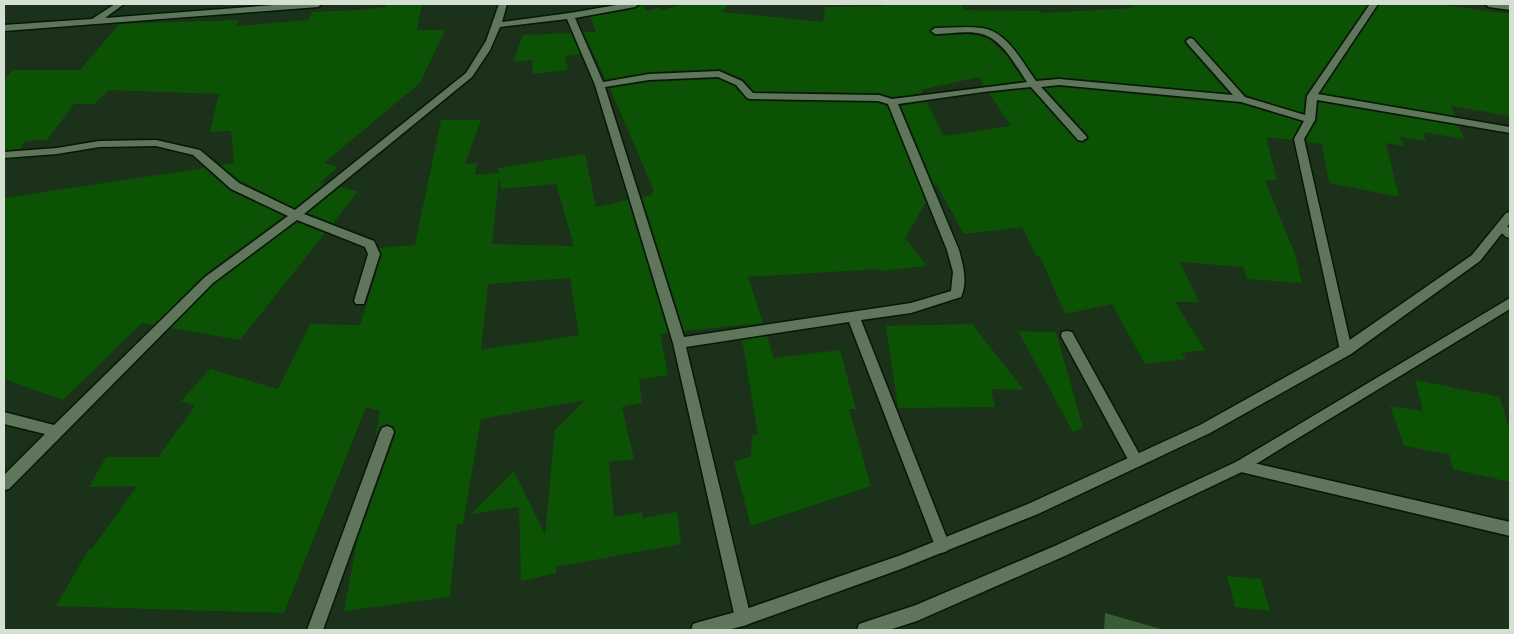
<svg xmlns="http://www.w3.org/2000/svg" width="1514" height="634" font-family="Ubuntu,sans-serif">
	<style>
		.green { fill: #385d34 }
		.building { fill: #0b5204; fill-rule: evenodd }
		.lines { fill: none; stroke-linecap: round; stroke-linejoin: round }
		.minor-casing { stroke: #051804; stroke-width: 3 }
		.tertiary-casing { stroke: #051804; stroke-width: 3 }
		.minor { fill: #5f765c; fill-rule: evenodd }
		.tertiary { fill: #5f765c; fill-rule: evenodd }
	</style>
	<rect width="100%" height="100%" fill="#1c311a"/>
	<path class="green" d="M1105,613l59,17h-60z"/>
	<path class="building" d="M386,4h36l-5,26h28l-25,53 -96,80 14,4 -18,16 4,1 -29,24 -55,-27 -19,-16 13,-2 -3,-32 -21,1 9,-38 -110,-4 -15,14h-20l-27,36 -22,1 -5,8 -16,1v-71l9,-9h67l39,-46 119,-4 -1,6 71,-6 4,-8 46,-2 28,-3z
		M684,4h44l-6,8 101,10 2,-15 59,-1v-2h78l1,6 77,1 2,2 92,-5 -3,-4h237l-63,91 -2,18 -57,-18 -52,-57 -3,-2 -6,4v4l43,49 -169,-16 -22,2 -29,-39 -16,-11 -16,-3h-41l-6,5 6,5 36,-2 18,5 17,16 18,26 -40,5 -5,-9 -58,13 2,3 -31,4 -13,-4 -125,-2 -11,-12 -24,-10 -70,3 -43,8 -23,-48h13l-6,-15 45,-8 7,-4 5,6 13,-4 2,3z
		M1380,4h57l73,10v102l-59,-10 4,10 -134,-23z
		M571,33l9,21 -15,2 3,14 -35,4 -1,-14 -19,2 10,-27z
		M718,79l17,8 11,12 4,2 128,2 9,3 39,96 -21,36 22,28 -47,5 -2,-2 -130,8 15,46 -79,8 -42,-134 10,-2 -1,-3 3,-1 -44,-103 39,-6z
		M1059,87l182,17 60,18 -9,18 -26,-3 11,43h-12l30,74 7,29 -55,-4 -4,-12 -63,-5 19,40h-24l30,48 -24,3 6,6 -42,5 -33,-60 -47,10 -25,-58h-4l-14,-29 -58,7 -28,-50 -1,3 -34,-81 26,-4 17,34 67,-10 -22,-33 41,-4 47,52 6,2 6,-4 -1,-4 -43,-47z
		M1319,102l140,24 5,13 -41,-7 3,9 -26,-4 4,9 -18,-3 13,54 -70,-14 -7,-39 -15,-2 -1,-3 11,-18z
		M441,120h40l-16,44 12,-1 -2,12 24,-2 -1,-5 87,-14 11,53 32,-7 40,133 -8,1 8,41 -29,5 3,23 -20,4 12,52 -25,3 5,55 28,-5 1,6 34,-6 4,32 -125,23v6l-35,8 -2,-74 -48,7 43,-43 31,64 10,-105 30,-30 -104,19 -18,105h-6l-7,73 -106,14 13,-70 39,-108 -3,-7 -7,-2 -6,3 -5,12 5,-28 -14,-4 -82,206 -228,-7 33,-57h3l45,-63 -48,1 17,-30h52l37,-51 -14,-5 29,-32 68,20 32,-65 50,1 22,-70 -3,-7 36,-3zM499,178l2,11 55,-5 18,62 -82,-2zM570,278l9,57 -98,15 7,-66z
		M204,168l26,23 54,25 -80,59 -50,50 -12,-2 -79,77 -59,-21v-181z
		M340,187l18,4 -25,32 -25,-10z
		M297,222l28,11 -85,107 -69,-12 43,-44z
		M972,324l52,66 -33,-1 4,18 -97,1 -12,-82z
		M1018,331l38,1 27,96 -10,4z
		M767,336l7,22 66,-8 16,59h-7l22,77 -120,40 -17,-64 17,-6 1,-20 6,-2 -16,-94z
		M1415,380l85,17 10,35v50l-57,-13 -4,-15 -45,-8 -14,-40 33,5z
		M1227,576l34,3 9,32 -35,-4z"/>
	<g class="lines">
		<g class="minor-casing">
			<path id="minor" d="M115,4h9l-19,14 183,-14h34l-4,3 -314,24v-6l88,-6z
				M499,4h8l-5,18 68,-9 52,-9h17l-4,3 -60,11 28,64 46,-8 70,-3 23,10 11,12 126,2 13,4 135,-17c-12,-17 -24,-42 -45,-48 -13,-4 -33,0 -47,0l-4,-3 4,-3c15,0 32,-2 47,0 26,4 40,34 54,53l23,-2 174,16 -46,-52 -1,-2 4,-3 3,1 52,58 60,18 2,-19 63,-92h8l-60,90 192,33v6l-193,-33 -2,20 -11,19 48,211 -1,4h-10l-1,-4 -46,-211 10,-18 -63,-19 -182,-17 -18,2 45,49 1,2 -5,3 -4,-1 -47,-53 -48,5 -85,12 61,146c4,15 9,32 2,47l-50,16 -50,7 89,226 -3,5 -5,2 -5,-2 -88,-229 -163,25 65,271 -2,6 -6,2 -6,-2 -2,-6 -62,-275 -78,-258 -28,-66 -67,8 -10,23 -18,27 -168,137 70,27 6,13 -16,50h-8l-2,-3 14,-47 -3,-7 -68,-27 -84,63 -204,206 -5,1v-15l41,-41 -41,-10v-12l50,13 151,-148 83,-61 -57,-27 -38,-34 -37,-9 -57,1 -42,7 -53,4v-6l53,-4 42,-7 57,-1 44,10 39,33 56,27 171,-137 20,-32zM718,77l18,8 11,13 3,1 128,2 10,3 59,146 6,22 -2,19 -40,12 -227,34 -79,-250 44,-7z
				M1485,4h25v6l-21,-3z
				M1502,224l8,4v10l-4,-1 -10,-9z
				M1067,331l5,1 69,125 2,4 -2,4 -5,2 -5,-2 -70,-129 1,-4z
				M387,426l5,2 2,4 -71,198h-16l73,-198 2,-4z
				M1241,460l269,62v14l-269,-64 -5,-2 -2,-4 2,-4z"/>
		</g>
		<g class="tertiary-casing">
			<path id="tertiary" d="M1510,212v11l-30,38 -129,93 -141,79 -172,81 -137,55 -158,57 -15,4h-37l2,-6 6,-2 44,-12 158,-55 127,-51 172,-79 141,-79 131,-91 34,-42z
				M1510,298v11l-264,161 -179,85 -150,66 -28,9h-32l2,-6 57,-19 141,-60 179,-83z"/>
		</g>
		<use href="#minor" class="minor"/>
		<use href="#tertiary" class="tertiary"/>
	</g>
	<rect width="1514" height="634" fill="none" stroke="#d4e0d2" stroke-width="10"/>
</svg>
